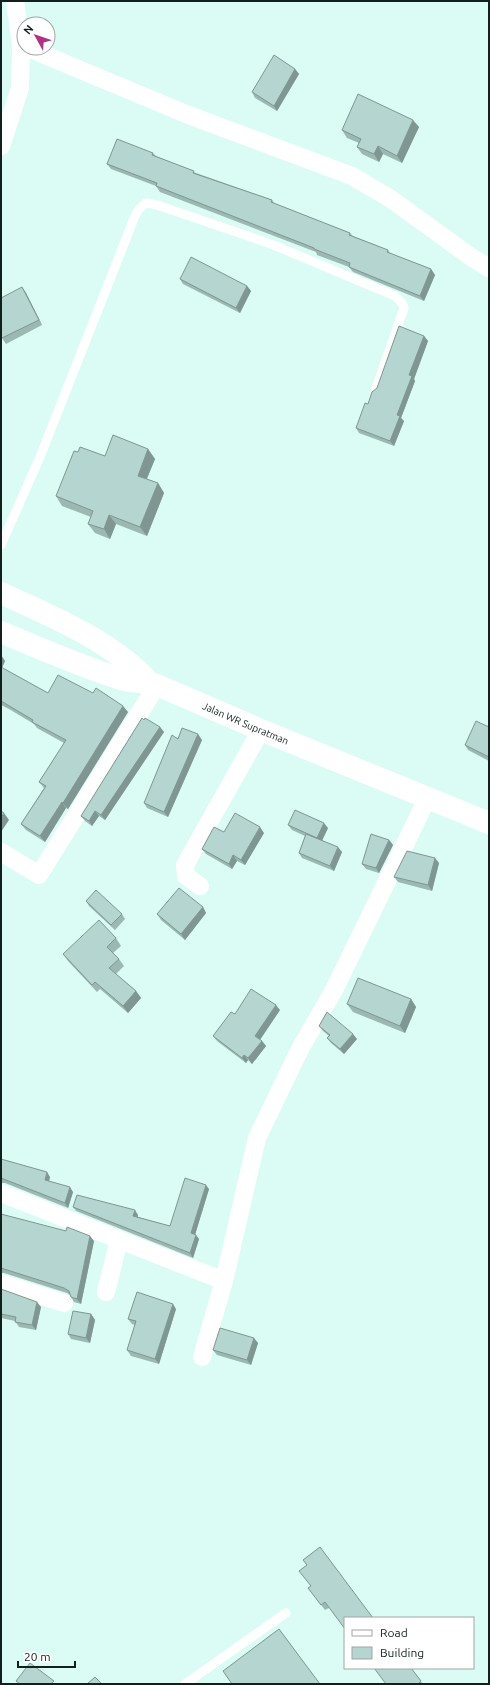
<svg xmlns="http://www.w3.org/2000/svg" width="490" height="1685" font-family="Ubuntu,sans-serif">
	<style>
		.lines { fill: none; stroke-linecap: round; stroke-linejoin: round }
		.lane { stroke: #fff; stroke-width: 9 }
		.street { stroke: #fff; stroke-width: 18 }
		.highway { stroke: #fff; stroke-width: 22 }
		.wall { fill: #9cb8b3 }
		.shaded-wall { fill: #7f9692 }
		.building { fill: #b5d6d0; stroke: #7f9692 }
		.labels { text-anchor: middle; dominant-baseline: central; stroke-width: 3; stroke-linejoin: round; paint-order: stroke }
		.street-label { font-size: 10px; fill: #131f1d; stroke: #fff }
	</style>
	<rect width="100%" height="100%" fill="#dafcf5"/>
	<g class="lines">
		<path class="lane" d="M1,545l39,-88 95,-241 4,-7 7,-6 11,2 114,39 124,52 7,7 2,5 -29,83
			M185,1684l101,-71"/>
		<path class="street" d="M28,48l158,66 166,62 39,23 80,58 18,11
			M1,146l19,-58 1,-43 -6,-44
			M1,852l38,23 118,-190
			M200,886l-14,-10 -1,-11 76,-135
			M1,1193l223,88
			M1,1283l63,20
			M106,1292l13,-52
			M202,1357l22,-76 33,-143 43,-89 34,-59 94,-193"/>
		<g class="highway">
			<path d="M1,593c50,23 111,48 148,89"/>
			<path id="s1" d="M1,632c40,17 79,34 120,47 13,4 25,2 36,6l104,45 228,93"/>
		</g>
	</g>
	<path class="wall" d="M295,69l4,5 -22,37 -22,-13 -3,-6z
		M419,127l-17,36 -19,-9 -4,8 -17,-8 -5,-7 2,-4 -12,-5 -5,-8z
		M153,153l3,3 40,17 76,27 3,4 75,29 3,3 35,14 3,4 40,15 4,6 -11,26 -71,-29 -4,-5 -32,-12 -1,-3 -156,-60 -4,-6 -45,-17 -4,-5z
		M180,279l67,7 4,5 -11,22 -57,-29z
		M22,287l4,6 16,32 -36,19 -4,-6z
		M424,336l4,5 -14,38 1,2 -14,37 3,3 -10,25 -35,-13 -3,-5 12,-24 9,-16z
		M148,449l7,10 -8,20 11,4 6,10 -17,43 -31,-12 -6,15 -15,-6 -7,-9 3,-7 -29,-11 -6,-10 22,-44 27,4z
		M1,655l4,6 -3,7 46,25 80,19 -60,97 -2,-1 -21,34 -19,-12 -5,-6 23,-36 -5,-6 25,-39 -27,-15 -3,-4 -25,-15 -8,-4z
		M144,720l16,7 4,5 -59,88 -6,-4 -7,10 -7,-5 -4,-5z
		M489,727v34l-21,-11 -3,-5z
		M178,739l24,1 -34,77 -21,-9 -3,-5z
		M288,825l40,3 -6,12 20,12 -8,19 -32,-13 -3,-5 6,-17 -13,-6z
		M224,832l40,1 -19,32 -8,-4 -5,8 -26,-15 -4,-5z
		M389,840l4,5 -14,28 -13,-4 -4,-5z
		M439,863l-7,28 -34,-9 -4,-5z
		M86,901l36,13 3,5 -10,11 -26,-24z
		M203,907l3,6 -21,27 -24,-20 -4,-6z
		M116,938l5,8 -8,7 6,6 5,7 -8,8 20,17 5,7 -13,15 -28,-24 -3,3 -29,-31 -5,-7z
		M411,999l5,8 -11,26 -52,-21 -6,-8z
		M280,1010l-20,30 2,1 4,5 -14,18 -4,-4 -2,3 -29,-22 -4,-5 22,-22z
		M319,1026l38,13 -13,15 -13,-11 -4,-5 2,-2 -6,-5z
		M1,1159l49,18 -1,4 24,11 -5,16 -63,-25h-4z
		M209,1189l-14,46 4,4 -6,19 -117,-47 -3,-4 65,8v2l32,9z
		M1,1214l93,27 -13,63 -7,-2 -4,-7 -3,-2 -63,-20h-3z
		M1,1289l40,18 -5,23 -17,-3 -4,-6 -14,-3z
		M176,1309l-17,55 -28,-8 -4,-6 8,-25 -3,-1 -4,-5z
		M91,1314l4,6 -5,23 -19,-4 -3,-5z
		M258,1343l-7,22 -34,-10 -4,-5z
		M320,1547l9,61 -4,2 -17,-22 3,-1 -4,-22 -4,-5z
		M411,1668l12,16h-37z"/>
	<path class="shaded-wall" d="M295,69l4,5 -22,37 -3,-5z
		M413,120l6,7 -17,36 -5,-7z
		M378,146l5,8 -4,8 -5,-8z
		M431,269l4,6 -11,26 -4,-5z
		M247,286l4,5 -11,22 -4,-5z
		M22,287l4,6 16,32 -3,-5z
		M424,336l4,5 -14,38 1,2 -14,37 3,3 -10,25 -4,-5 7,-26 12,-40z
		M148,449l7,10 -11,26 -6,-9z
		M158,483l6,10 -17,43 -7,-9z
		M109,515l7,9 -6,15 -6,-10z
		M1,655l4,6 -4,9z
		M123,706l5,6 -60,97 -5,-6z
		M160,727l4,5 -59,88 -4,-5z
		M198,734l4,6 -34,77 -4,-5z
		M62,802l4,6 -21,34 -5,-6z
		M95,811l4,5 -7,10 -3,-5z
		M4,813l5,7 -8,12v-14z
		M324,823l4,5 -7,15 -4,-5z
		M260,827l4,6 -19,32 -4,-5z
		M389,840l4,5 -14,28 -3,-5z
		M338,847l4,5 -8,19 -4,-5z
		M233,855l4,6 -5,8 -3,-5z
		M435,858l4,5 -7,28 -4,-6z
		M203,907l3,6 -21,27 -4,-6z
		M136,991l5,7 -13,15 -5,-7z
		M411,999l5,8 -11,26 -5,-7z
		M276,1005l4,5 -21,31 -4,-5z
		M353,1034l4,5 -13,15 -4,-5z
		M262,1041l4,5 -14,18 -4,-6z
		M244,1055l4,5 -2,3 -4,-5z
		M47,1172l3,5 -2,8 -3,-5z
		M206,1185l3,4 -15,49 -3,-5z
		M70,1187l3,5 -5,16 -3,-5z
		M135,1210l3,5 -1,5 -4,-4z
		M196,1235l3,4 -6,19 -3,-5z
		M90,1236l4,5 -13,63 -4,-5z
		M37,1302l4,5 -5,23 -4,-5z
		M173,1304l3,5 -17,55 -4,-5z
		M91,1314l4,6 -5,23 -4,-5z
		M254,1338l4,5 -7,22 -4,-5z"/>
	<path class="building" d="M274,55l21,14 -21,37 -22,-14z
		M358,94l55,26 -16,36 -19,-10 -4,8 -17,-7 4,-8 -19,-9z
		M117,139l36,14 -1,2 42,16 -1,2 79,27 -1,2 79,31 -1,2 39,15 -1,2 44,17 -11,27 -71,-29 1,-4 -36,-14v-1l-158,-62 1,-3 -50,-19z
		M191,257l56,29 -11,22 -56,-29z
		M22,287l17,33 -37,18 -1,-2v-38z
		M399,326l25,10 -15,39 3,1 -15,39 3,1 -10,25 -34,-13 9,-25 3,1 4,-12 5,-4z
		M113,435l35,14 -10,27 20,7 -18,44 -31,-12 -5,14 -16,-5 5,-13 -37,-15 18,-45 4,1 2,-5 25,9z
		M1,667l47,26 10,-18 35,18 3,-5 27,18 -60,97 -1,-1 -22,34 -19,-12 25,-38 -7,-4 27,-42 -34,-18 1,-2 -32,-19z
		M142,718l2,2 1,-2 15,9 -59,88 -6,-4 -6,10 -8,-5z
		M476,721l13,6v30l-24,-12z
		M182,728l16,6 -34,78 -20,-9 28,-68 6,4z
		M295,810l29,13 -7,15 -29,-13z
		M1,811l3,2 -3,5z
		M235,813l25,14 -19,33 -8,-5 -4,9 -27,-15 12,-22 10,5z
		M306,834l32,13 -8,19 -31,-13z
		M371,834l18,6 -13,28 -14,-4z
		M407,851l28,7 -7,27 -34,-8z
		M179,888l24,19 -22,27 -24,-20z
		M96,890l26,24 -11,11 -25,-24z
		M99,920l17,18 -9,9 12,12 -10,9 27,23 -13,15 -28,-24 -3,3 -29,-31z
		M358,978l53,21 -11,27 -53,-22z
		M251,989l25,16 -21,31 7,5 -14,17 -4,-3 -2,3 -29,-22 18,-24 4,2z
		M327,1012l26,22 -13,15 -13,-11 3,-3 -11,-9z
		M1,1159l46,13 -2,8 25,7 -5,16 -64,-25z
		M185,1178l21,7 -15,48 5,2 -6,18 -117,-46 4,-12 58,15 -2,6 37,10z
		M1,1214l65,17 1,-4 23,9 -13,63 -6,-2 -2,-6 -5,-3 -63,-20z
		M1,1289l36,13 -5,23 -17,-3 1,-5 -15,-3z
		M137,1292l36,12 -18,55 -28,-9 9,-29 -8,-2z
		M73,1311l18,3 -5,24 -18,-4z
		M220,1328l34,10 -7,22 -34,-10z
		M320,1547l53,71h-28v11l-20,-27 -4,3 -13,-17 3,-2 -12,-15 8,-6 -4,-5z
		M279,1629l41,55h-88l-9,-13z
		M30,1663l24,18 -3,3h-31l-4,-3z
		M374,1668h37l10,13 -3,3h-32z
		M95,1677l7,7h-15z"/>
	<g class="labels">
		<g class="street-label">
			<text stroke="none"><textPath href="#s1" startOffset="262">Jalan WR Supratman</textPath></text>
		</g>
	</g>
	<rect width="490" height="1685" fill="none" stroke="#131f1d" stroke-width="4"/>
	<rect x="344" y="1617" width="130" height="52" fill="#ffffff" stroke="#a1a5a5"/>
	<rect x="352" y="1630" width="20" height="6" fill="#ffffff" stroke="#a1a5a5"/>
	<text x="380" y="1637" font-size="12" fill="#131f1d">Road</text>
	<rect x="352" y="1647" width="20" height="12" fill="#b5d6d0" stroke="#a1a5a5"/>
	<text x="380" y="1657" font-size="12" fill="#131f1d">Building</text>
	<g transform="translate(36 36) rotate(310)"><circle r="19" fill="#ffffff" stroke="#a1a5a5"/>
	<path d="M0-3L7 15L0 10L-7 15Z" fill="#ae3386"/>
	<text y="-6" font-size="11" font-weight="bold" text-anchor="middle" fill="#131f1d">N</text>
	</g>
	<path d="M18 1661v6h57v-6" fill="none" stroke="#131f1d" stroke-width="2"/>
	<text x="24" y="1661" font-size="12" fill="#131f1d" stroke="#ffffff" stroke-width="3" paint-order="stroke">20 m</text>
</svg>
